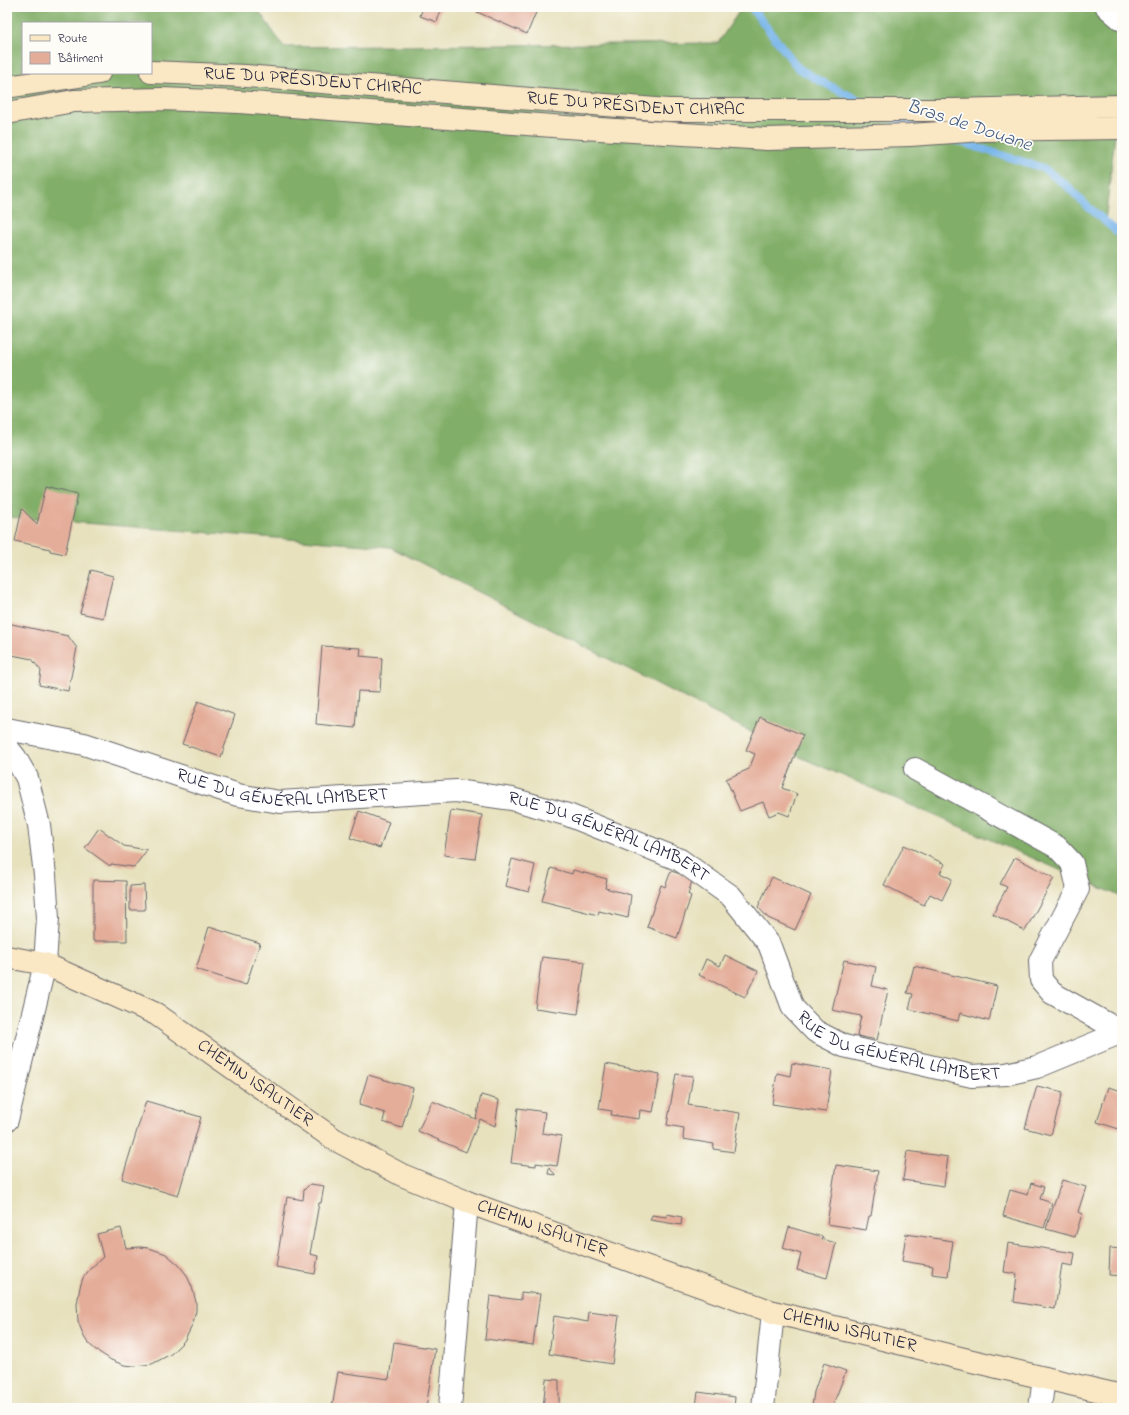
<svg xmlns="http://www.w3.org/2000/svg" width="1129" height="1415" font-family="'Indie Flower',sans-serif">
	<style>
		.forest { fill: #81ae67; stroke: #526851; fill-rule: evenodd }
		.lines { fill: none; stroke-linecap: round; stroke-linejoin: round }
		.stream { stroke: #79b6eb; stroke-width: 8 }
		.building { fill: #e4ad9a }
		.minor-casing { stroke: #676568; stroke-width: 24 }
		.secondary-casing { stroke: #676568; stroke-width: 24 }
		.minor { stroke: #fff; stroke-width: 22 }
		.secondary { stroke: #fae7c3; stroke-width: 22 }
		.labels { text-anchor: middle; dominant-baseline: central; stroke-width: 3.5; stroke-linejoin: round; paint-order: stroke }
		.street-label { font-size: 18px; fill: #22223b; stroke: #fdfcf7 }
		.water-label { font-size: 19px; font-style: italic; fill: #455d81; stroke: #fdfcf7 }
	</style>
	<rect width="100%" height="100%" fill="#fdfcf7"/>
	<filter id="ink" filterUnits="userSpaceOnUse"><feTurbulence type="fractalNoise" baseFrequency=".025" numOctaves="2"/><feDisplacementMap in="SourceGraphic" scale="8" xChannelSelector="R" yChannelSelector="G"/><feConvolveMatrix kernelMatrix="1 2 1 2 8 2 1 2 1" color-interpolation-filters="sRGB"/></filter>
	<filter id="wash" filterUnits="userSpaceOnUse"><feTurbulence type="fractalNoise" baseFrequency=".012" numOctaves="4" result="noise"/><feDisplacementMap in="SourceGraphic" scale="16" xChannelSelector="R" yChannelSelector="G"/><feGaussianBlur stdDeviation="0.9" result="paint"/><feColorMatrix in="noise" values="0 0 0 0 0 0 0 0 0 0 0 0 0 0 0 0 0 1.4 0 .05"/><feComposite in="paint" operator="in"/></filter>
	<g filter="url(#wash)">
		<rect width="100%" height="100%" fill="#e7e1bd"/>
		<path class="forest" d="M7,7h249l28,40 434,-4 24,-36h380v67l-17,148 17,22v653l-322,-140 -410,-210 -383,-30zM23,23h128v50h-128z"/>
		<g class="lines">
			<path class="stream" d="M751,7l47,61 22,13 45,22
				M889,116l26,12
				M951,139l92,29 23,17 20,20 36,31"/>
		</g>
		<g id="blocks">
			<path class="building" d="M423,7h19l-5,15 -17,-6z
				M479,7h53l5,3 -10,24 -50,-22z
				M46,486l32,8 -13,60 -15,-3v-2l-35,-8 7,-32 15,15z
				M91,570l22,6 -10,42 -23,-5z
				M7,623l61,13 9,12 -9,43 -29,-6 2,-14 -9,-12 -25,-5z
				M322,646l39,2 -1,8 22,2 -2,34 -22,-1 -3,37 -39,-4z
				M198,701l37,14 -14,42 -39,-13z
				M760,717l43,18 -21,53 15,6 -8,22 -10,-4 -10,4 -6,-14 -23,9 -14,-32 23,-10 6,-15 -9,-4z
				M451,810l31,5 -7,44 -31,-4z
				M359,811l30,11 -9,26 -30,-10z
				M99,828l25,18 23,4 -13,17 -23,-3 -1,2 -25,-18z
				M904,845l41,19 -5,9 12,6 -10,21 -12,-6 -6,11 -40,-20z
				M1015,857l39,21 -29,53 -32,-17 14,-27 -7,-3z
				M512,859l23,6 -6,27 -24,-6z
				M551,868l21,6 1,-4 34,9 -2,9 26,7 -3,23 -29,-7 -1,4 -56,-14z
				M671,871l22,7 -5,16 3,2 -14,42 -30,-11 14,-42 4,2z
				M772,877l39,18 -16,35 -27,-12 -10,-11z
				M93,880l33,1 1,60h-34z
				M144,885l1,25h-15v-24z
				M209,927l51,16 -14,42 -50,-16z
				M725,955l33,16 -13,26 -46,-22 7,-16 14,7z
				M542,957l43,5 -7,52 -43,-6z
				M844,960l32,7 -4,19 16,4 -11,50 -20,-4 4,-20 -29,-6z
				M914,966l83,20 -8,35 -29,-8 -2,8 -49,-12 4,-15 -6,-1z
				M792,1063l40,7 -6,42 -54,-8 5,-31 13,3z
				M606,1064l54,10 -7,38 -13,-2 -1,9 -28,-4 1,-4 -13,-2z
				M676,1074l17,2 -5,29 52,8 -6,39 -21,-3 1,-5 -31,-5 1,-11 -17,-3z
				M368,1075l45,13 -11,40 -19,-6 2,-9 -26,-8z
				M1037,1086l26,6 -12,43 -26,-7z
				M1108,1087l14,4v39l-25,-8z
				M481,1095l18,5 -4,26 -15,-7 -14,33 -48,-21 14,-30 44,18z
				M146,1101l55,16 -23,79 -56,-17z
				M518,1108l27,4 -3,21 20,3 -5,30 -21,-3v3l-25,-3z
				M907,1151l41,6 -4,29 -41,-6z
				M836,1165l42,6 -7,45h-2l-3,14 -39,-6z
				M549,1168l7,7 -8,-1z
				M1062,1180l24,7 -8,25 4,2 -7,23 -29,-8z
				M1031,1183l13,4 -4,12 12,4 -8,25 -41,-12 7,-26 18,5z
				M310,1184l14,2 -3,17h-2l-9,51 8,2 -3,18 -39,-7 11,-70 16,3 1,-10z
				M667,1214l15,3 -1,8 -31,-5 2,-5 15,2z
				M789,1227l34,10 -1,2 14,4 -9,35 -30,-8 4,-16 -18,-6z
				M121,1228l5,20 14,-1 9,1 17,6 12,10 8,10 6,13 4,15v9l-3,12 -4,9 -5,9 -13,13 -19,10 -18,2 -10,-1 -13,-5 -15,-10 -8,-7 -4,-6 -6,-16 -1,-17 3,-17 3,-9 7,-9 13,-12 -6,-23z
				M906,1234l47,7 -5,35 -16,-2 1,-8 -31,-5z
				M1008,1243l67,10 -2,13 -11,-2 -7,45 -41,-7 3,-28 -13,-2z
				M1110,1248l12,1v27l-13,-1z
				M521,1292l19,2 -7,51 -48,-6 5,-43 31,4z
				M589,1312l30,4 -7,48 -63,-10 5,-38 34,6z
				M394,1342l41,7 -9,59h-94l6,-36 51,7z
				M824,1363l22,8 -14,37h-14l-6,-2 2,-14z
				M546,1379l13,1v28h-16z
				M698,1392l37,5 -1,11h-54l1,-3 15,1z"/>
		</g>
	</g>
	<g filter="url(#ink)">
		<use href="#blocks" fill-opacity="0" stroke="#676568" stroke-width="1"/>
		<g class="lines">
			<g class="minor-casing">
				<g id="minor">
					<path d="M1107,7l15,13"/>
					<path id="s1" d="M7,729l77,15 154,51 42,7 176,-11 56,8 56,16 112,45 51,36 38,48 24,64 22,23 29,15 128,30 34,-2 31,-7 85,-35"/>
					<path d="M7,747l8,10 12,21 12,47 6,50 3,43 -3,46 -38,156"/>
					<path d="M915,769l142,78 15,16 6,26 -38,72 1,19 11,13 70,39"/>
					<path d="M450,1408l17,-206"/>
					<path d="M763,1408l10,-96"/>
					<path d="M1040,1408l4,-30"/>
				</g>
			</g>
			<g class="secondary-casing">
				<g id="secondary">
					<path id="s2" d="M151,72l95,4 422,34h285l169,-4"/>
					<path d="M7,87l92,-14"/>
					<path d="M7,113l67,-12 87,-2 78,3 327,25 201,12 143,-4 73,-5 139,-2"/>
					<path id="s3" d="M7,957l38,7 111,50 178,125 68,36 65,27 306,110 199,49 150,35"/>
				</g>
			</g>
			<use href="#minor" class="minor"/>
			<use href="#secondary" class="secondary"/>
		</g>
	</g>
	<g class="labels">
		<g class="street-label">
			<text stroke="none"><textPath href="#s2" startOffset="162">RUE DU PRÉSIDENT CHIRAC</textPath></text>
			<text stroke="none"><textPath href="#s2" startOffset="486">RUE DU PRÉSIDENT CHIRAC</textPath></text>
			<text stroke="none"><textPath href="#s1" startOffset="284">RUE DU GÉNÉRAL LAMBERT</textPath></text>
			<text stroke="none"><textPath href="#s1" startOffset="620">RUE DU GÉNÉRAL LAMBERT</textPath></text>
			<text stroke="none"><textPath href="#s1" startOffset="1004">RUE DU GÉNÉRAL LAMBERT</textPath></text>
			<text stroke="none"><textPath href="#s3" startOffset="281">CHEMIN ISAUTIER</textPath></text>
			<text stroke="none"><textPath href="#s3" startOffset="605">CHEMIN ISAUTIER</textPath></text>
			<text stroke="none"><textPath href="#s3" startOffset="929">CHEMIN ISAUTIER</textPath></text>
		</g>
		<g class="water-label">
			<text transform="translate(969 126) rotate(18)">Bras de Douane</text>
		</g>
	</g>
	<rect width="1129" height="1415" fill="none" stroke="#fdfcf7" stroke-width="24"/>
	<rect x="22" y="22" width="130" height="52" fill="#fdfcf7" stroke="#a5a5ac"/>
	<rect x="30" y="35" width="20" height="6" fill="#fae7c3" stroke="#a5a5ac"/>
	<text x="58" y="42" font-size="12" fill="#22223b">Route</text>
	<rect x="30" y="52" width="20" height="12" fill="#e4ad9a" stroke="#a5a5ac"/>
	<text x="58" y="62" font-size="12" fill="#22223b">Bâtiment</text>
</svg>
